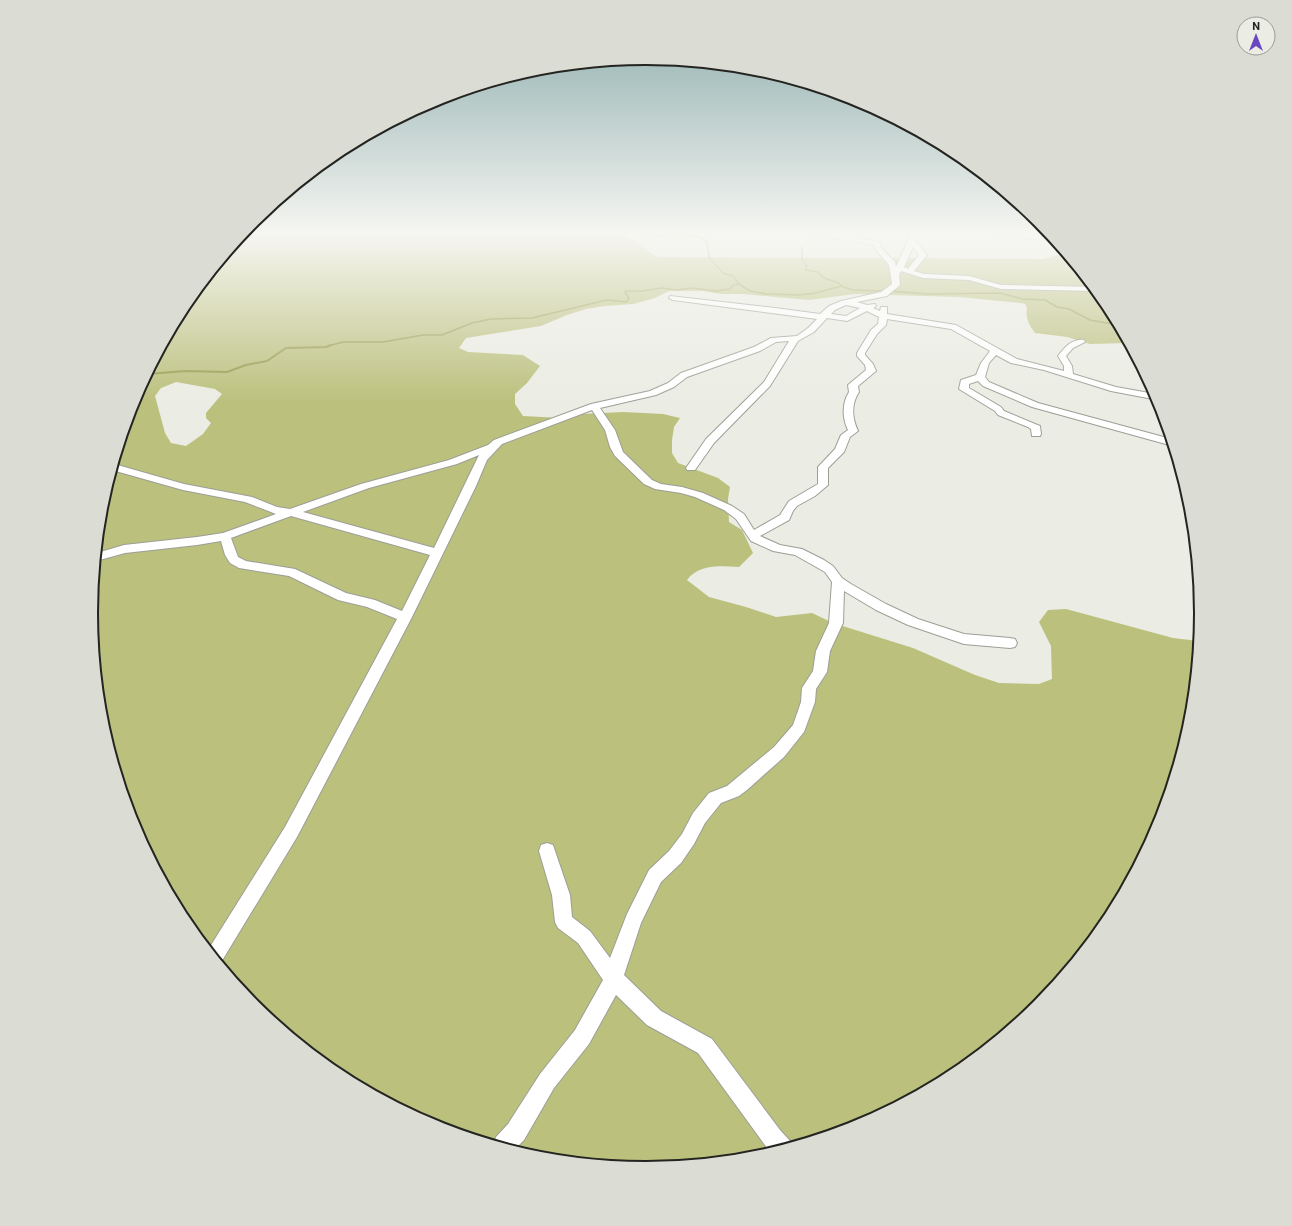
<svg xmlns="http://www.w3.org/2000/svg" width="1292" height="1226" font-family="Roboto,sans-serif">
	<style>
		.green { fill: #bbc07d; fill-rule: evenodd }
		.lines { fill: none; stroke-linecap: round; stroke-linejoin: round }
		.stream-far1 { stroke: #989c4e; stroke-width: 1.5 }
		.stream { stroke: #989c4e; stroke-width: 2 }
		.minor-casing { stroke: #9d9e96; stroke-width: 2 }
		.minor { fill: #fff; fill-rule: evenodd }
		.rim { fill: none; stroke: #242421; stroke-width: 2 }
	</style>
	<rect width="100%" height="100%" fill="#ebece3"/>
	<path class="green" d="M244,232h377l36,25 386,2 22,-6 43,52 20,38 -38,1 -23,-7 -32,-4c-6,-8 -10,-15 -8,-25l-2,-4 -4,-1 -62,-6 -104,-3 -46,6 -66,-6h-22l-18,-3h-34l-14,7 -22,6 -28,2 -19,3 -19,6 -26,11 -75,12 -7,10 9,4 55,3 17,11 -13,17 -12,11v10l8,12 38,2 21,-4 41,-2 40,2 17,4 -6,9 -2,13v13l6,10 40,15 12,9 -2,12 1,23 13,8 11,23 -14,14c-18,-1 -40,-3 -52,13l22,17 37,10 30,10 36,-4 21,10 80,25 62,27 24,8 40,1 13,-5 -1,-33 -12,-24 9,-12 18,-1 107,29 25,3 -8,80 -31,105 -52,96 -69,84 -84,69 -96,51 -104,31 -108,11 -108,-11 -105,-31 -96,-52 -84,-69 -69,-84 -51,-96 -31,-104 -11,-108 11,-108 31,-105 52,-96zM176,382l39,7 7,5 -16,19v5l5,5 -8,11 -17,12 -15,-3 -6,-10 -10,-37 6,-8z"/>
	<g class="lines">
		<path class="stream-far1" d="M637,232l17,4 31,-1 16,2 6,6 2,14 5,6 9,10 10,3 6,8 11,7 17,3 32,1 17,-2 25,-7 12,4 31,1
			M802,247v13l5,6 -2,4 13,2 6,6 15,5 2,3
			M889,291l39,3 72,-1 23,6 22,1 12,7 12,2 21,11 28,5
			M328,346l15,-4h40l40,-7h19l30,-12 19,-4 41,-1 75,-18 19,2 3,-4 -4,-6 1,-1h16l20,-3 14,2 17,-2 23,3 14,-2 3,-4 6,-1"/>
		<path class="stream" d="M147,374l39,-3 41,1 19,-7 21,-4 19,-13 40,-1 5,-2"/>
		<g class="minor-casing">
			<path id="minor" d="M810,232h13l56,10 3,7 13,13 1,5 14,-31 -7,-4h8l6,3 -2,5 12,15 -13,16 10,3 45,2 32,9 92,2 3,4 -95,-2 -32,-9 -46,-2 -22,-7 -2,4 1,10 -13,11 -30,6 10,3 8,-1 1,2 -3,2 7,3 1,-4h6v7l69,11 61,34 47,12v-5l-6,-10c6,-8 14,-18 26,-16l1,2 -12,6 -7,8 6,10 1,8 43,13 39,7 3,6 -47,-9 -67,-21 -33,-7 -15,-8 -7,8 -4,14 4,5 49,21 133,36 2,7 -141,-39 -49,-21 -5,-5 -9,3v4l32,19 3,4 36,15 1,8 -1,2h-8l-1,-7 -3,-2 -30,-12 -3,-4 -36,-22 2,-9 15,-5 5,-12 9,-12 -39,-22 -64,-10 -1,6 -9,9 -12,19v2l8,9 3,7 -18,15 1,6c-8,12 -7,26 -1,39l-8,6 -6,15 -16,16v17l-13,11 -18,10 -4,5 -4,9 -29,16 20,9 22,4 22,11 9,6 9,12 9,6 35,20 32,15 46,15 46,4 5,1 2,4 -2,4 -5,1 -46,-4 -56,-19 -32,-15 -32,-19 -1,32 -13,28 -3,21 -11,17 -1,13 -11,30 -20,25 -37,33 -8,6 -18,7 -16,20 -11,21 -13,19 -20,19 -20,41 -17,52 37,36 51,28 68,91 10,11 2,5 -22,6 -72,-99 -51,-28 -31,-30 -27,49 -35,44 -30,52 -10,10 -20,-6 2,-7 12,-13 32,-50 35,-44 28,-50 -25,-37 -20,-15 -3,-6 -3,-27 -13,-44 2,-6 6,-2 6,2 2,6 15,44 2,22 18,14 20,27 17,-44 22,-44 20,-19 13,-17 11,-21 16,-20 18,-7 47,-39 19,-22 8,-23 1,-14 11,-17 3,-20 13,-28 3,-41 -7,-10 -30,-17 -22,-4 -22,-10 -15,-22 -12,-9 -29,-13 -14,-4 -26,-4 -11,-5 -29,-28 -5,-9 -5,-17 -13,-20 -90,34 -15,16 -11,26 -64,131 -115,220 -77,127 -12,-14 77,-123 112,-208 -30,-12 -29,-7 -49,-24 -50,-8 -9,-5 -5,-8 -4,-14 -24,4 -72,8 -29,8 1,-8 27,-8 73,-8 26,-4 53,-19 -31,-12 -62,-12 -71,-20 2,-6 70,20 68,13 25,10 13,2 71,-25 88,-24 39,-15 6,-5 97,-36 59,-13 18,-8 13,-10 73,-26 17,-9 26,-2 11,-8 9,-9 -144,-19 -4,-2 1,-2 105,12 45,6 9,-8 12,-5 40,-9 11,-8 -3,-19 -12,-14 -3,-6 -61,-11zM913,247l6,8 -11,14 -4,-2zM846,305l14,3 -14,8 -15,-2 4,-4zM867,311l12,6 -1,7 -7,6 -14,23v3l8,9 1,5 -18,15 1,7c-7,11 -7,26 -1,38l-7,5 -6,14 -17,18v17l-29,17 -9,14 -26,15 -10,-16 -12,-8 -29,-13 -21,-6 -21,-3 -9,-4 -29,-28 -8,-22 -15,-22 56,-13 18,-8 13,-10 73,-26 16,-9 13,-1 -25,41 -58,57 -20,29 1,2h8l19,-27 56,-57 28,-45 16,-9 13,-14 20,3zM479,455l-45,93 -131,-36 66,-24 88,-24zM291,516l139,39 -28,56 -27,-11 -29,-7 -51,-24 -49,-8 -8,-4 -7,-19z
				M993,232h16l44,6 3,4 -60,-8z"/>
		</g>
		<use href="#minor" class="minor"/>
	</g>
	<linearGradient id="sky" x2="0" y2="1"><stop stop-color="#8aa"/><stop offset="0.58" stop-color="#f6f6f2"/><stop offset="1" stop-color="#f6f6f2" stop-opacity="0"/></linearGradient>
	<rect width="1292" height="403" fill="url(#sky)"/>
	<path d="M0 0H1292V1226H0ZM98 613a548 548 0 1 1 1096 0a548 548 0 1 1-1096 0Z" fill="#dbdcd3" fill-rule="evenodd"/>
	<path class="rim" d="M98 613a548 548 0 1 1 1096 0a548 548 0 1 1-1096 0Z"/>
	<g transform="translate(1256 36)"><circle r="19" fill="#ebece3" stroke="#9b9c95"/>
	<path d="M0-3L7 15L0 10L-7 15Z" fill="#6a48c1"/>
	<text y="-6" font-size="11" font-weight="bold" text-anchor="middle" fill="#242421">N</text>
	</g>
</svg>
